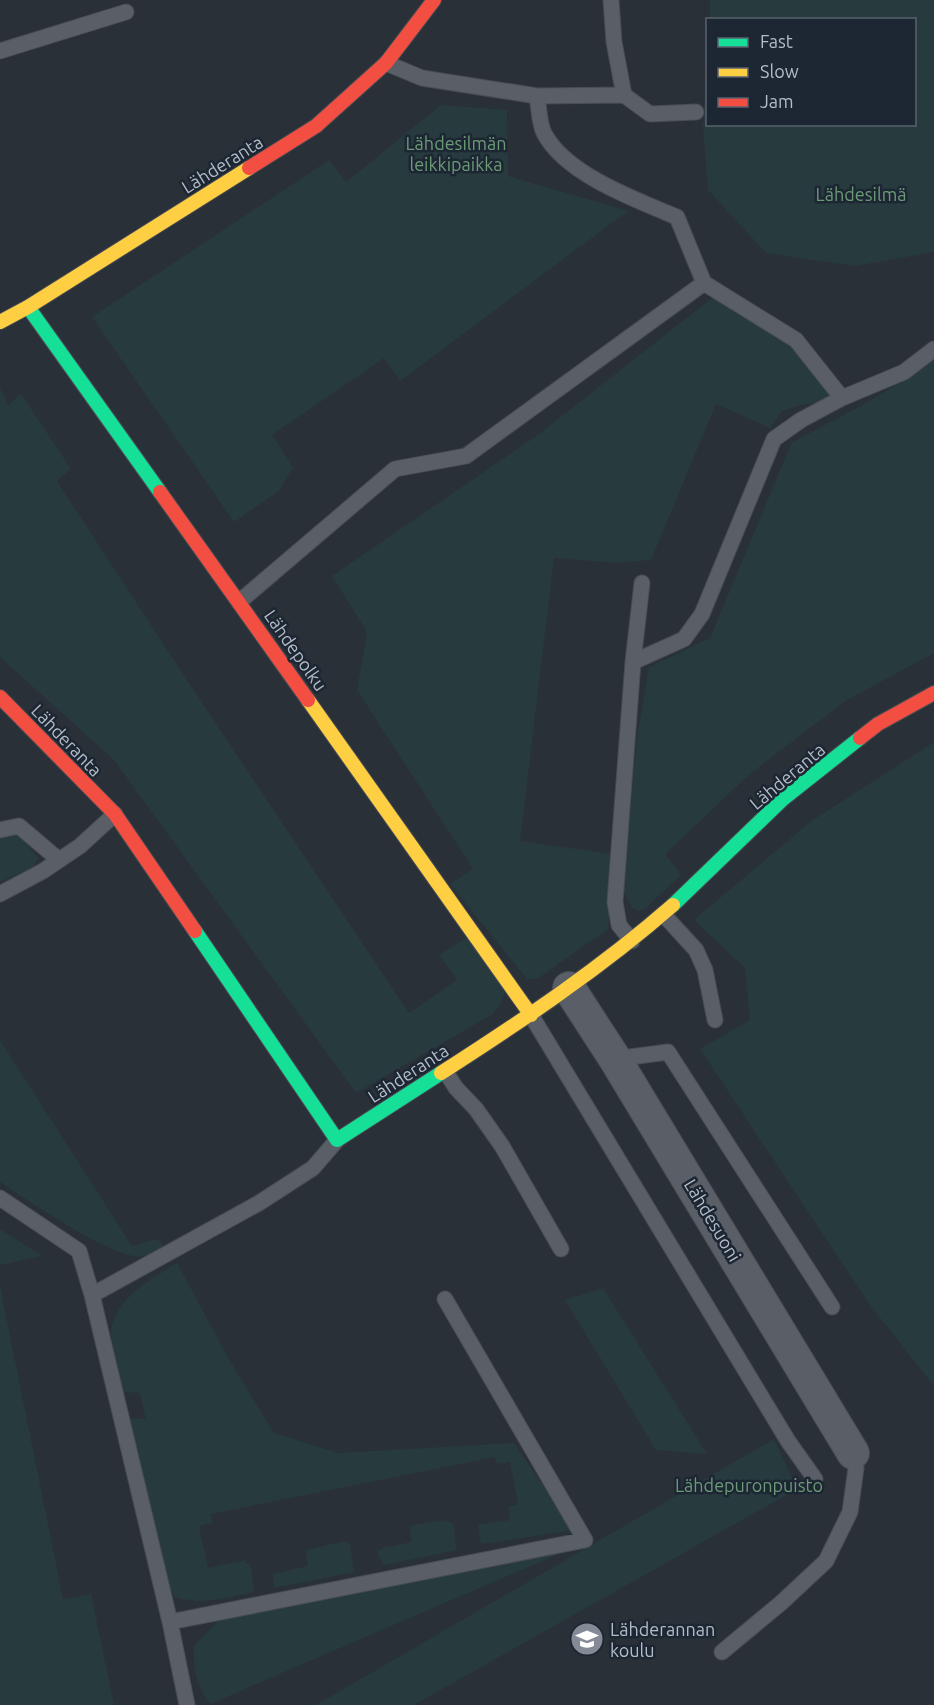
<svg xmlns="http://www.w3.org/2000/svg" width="934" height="1705" font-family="Ubuntu,sans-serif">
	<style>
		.green { fill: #273a3e }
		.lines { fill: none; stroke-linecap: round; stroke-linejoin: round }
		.lane-casing { stroke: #484c53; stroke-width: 17 }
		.street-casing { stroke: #484c53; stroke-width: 34 }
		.fast-casing { stroke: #484c53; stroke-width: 16 }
		.slow-casing { stroke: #484c53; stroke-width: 16 }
		.jam-casing { stroke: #484c53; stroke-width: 16 }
		.lane { stroke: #5a5e66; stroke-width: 15 }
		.street { stroke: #5a5e66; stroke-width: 32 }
		.fast { stroke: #16e098; stroke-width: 14 }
		.slow { stroke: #ffcf43; stroke-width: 14 }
		.jam { stroke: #f24e42; stroke-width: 14 }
		.labels { text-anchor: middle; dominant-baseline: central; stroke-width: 5; stroke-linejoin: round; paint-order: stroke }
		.park-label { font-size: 18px; fill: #6b9a76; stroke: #1d2633 }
		.street-label { font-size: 18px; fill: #b4bcc9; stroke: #1d2633 }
		.poi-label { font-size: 18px; fill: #b4bcc9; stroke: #1d2633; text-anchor: start }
	</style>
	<rect width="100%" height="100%" fill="#2a3038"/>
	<path class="green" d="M710,0h224v252l-79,14 -89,-13 -58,-63 -5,-65 4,-63 1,62h206v-104l-204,-1z
		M441,105l66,5 1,66 120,35 -228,170 -16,-23 -112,77 21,32 -14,24 -45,31 -142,-205 237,-157 17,22z
		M712,298h8l72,45 40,48 -5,10 -27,4 -18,6 -12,17 -54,-24 -65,156 -35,3 -62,-5 -34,283 93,13 -5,75 -71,50h-10l-77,-95 23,-15 -116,-179 10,-58 -35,-56 207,-142z
		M934,357v296l-87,47 -96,73 -86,81 16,21 -36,34 -7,2 -6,-3 -9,-17 14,-154 12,-70 61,-29 82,-196c50,-25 98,-50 142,-85z
		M0,388l8,17 13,-11 50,75 -14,12 118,181 234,351 48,-33 -18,-25 30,-19 36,56 -5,12 -7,10 -137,79 -242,-333 -114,-103z
		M934,742v644l-64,-81 -170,-256 50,-29 -5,-52 -51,-48 116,-98z
		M17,832l21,26 -5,9 -33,15v-47z
		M0,1040l132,206 24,-7 6,4v4c-5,3 -11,8 -17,9 -26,8 -120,-58 -145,-74z
		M0,1229l42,27 -42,9z
		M177,1263l53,98 44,72 64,20 176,-10 60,87 -93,14 -3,-19 32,-5 -1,-13 9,-3 -8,-42 -14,2 -1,-7 -284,57 1,9 -13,3 9,42 38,-8v3l5,3 3,26c-27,6 -51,13 -79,5l-8,-15 -37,-163h16l-6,-26 -16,-1c-4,-16 -12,-39 -13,-55 -1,-36 40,-58 66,-74z
		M0,1286l63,313 28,-5 23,111h-114z
		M603,1288l104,166 -51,-4 -91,-150z
		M774,1439l23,50 -383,216h-98z
		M446,1520l7,4 4,26 -74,15 -6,-14 6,-3 28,-6 -1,-16z
		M345,1541l5,4 4,27 -80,16 -1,-14 35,-8 -2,-16z
		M544,1553l15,1 -349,150c-14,-17 -17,-37 -16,-58l23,-24 24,-8z"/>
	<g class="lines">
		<g class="lane-casing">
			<path id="lane" d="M0,51l126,-39
				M386,63l36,15 115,18 87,-1 -10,-53 -3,-42
				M624,95l26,19 46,-2
				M537,96c2,11 2,27 7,37 21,41 92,67 133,84l27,66 92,57 46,58 62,-26 30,-23
				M239,602l156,-133 71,-13 238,-173
				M633,662l9,-79
				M0,830l19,-4 40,34
				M0,894l43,-23 37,-25 35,-32
				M663,914l33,36 9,20 10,50
				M632,941l-13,-16 -4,-23 18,-240 51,-23 18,-25 72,-175 27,-19 41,-22
				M531,1015l257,426 27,38
				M615,1059l53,-7 164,255
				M445,1071l11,17 20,21 26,37 59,103
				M0,1198l79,53 13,44 167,-92 54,-35 24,-28
				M92,1295l78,327 17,83
				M170,1622l415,-82 -140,-241
				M722,1652l59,-49 45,-42 24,-49 6,-44 -3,-15"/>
		</g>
		<g class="street-casing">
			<path id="street" d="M569,988l46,71 238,394"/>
		</g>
		<g class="fast-casing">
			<path id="fast" d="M28,307l132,185
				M673,905l110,-106 77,-61
				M195,931l142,209 104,-67"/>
		</g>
		<g class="slow-casing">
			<path id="slow" d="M0,322l28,-15 221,-139
				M308,700l223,315
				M441,1073c81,-52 160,-105 232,-168"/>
		</g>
		<g class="jam-casing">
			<path id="jam" d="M249,168l67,-42 70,-63 48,-63
				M160,492l148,208
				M0,697l115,117 80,117
				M860,738l18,-14 56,-31"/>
		</g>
		<use href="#lane" class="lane"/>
		<use href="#street" class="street"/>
		<use href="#fast" class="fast"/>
		<use href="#slow" class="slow"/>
		<use href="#jam" class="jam"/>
	</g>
	<defs>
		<g id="school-disc" transform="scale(1.725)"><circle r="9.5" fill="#848b96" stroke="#1d2633"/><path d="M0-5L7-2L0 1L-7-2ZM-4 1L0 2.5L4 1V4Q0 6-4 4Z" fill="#fff"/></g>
	</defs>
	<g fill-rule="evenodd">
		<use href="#school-disc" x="587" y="1639"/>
	</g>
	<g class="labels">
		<g class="park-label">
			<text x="456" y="143">Lähdesilmän<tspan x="456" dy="21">leikkipaikka</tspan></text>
			<text x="861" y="194">Lähdesilmä</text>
			<text x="749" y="1485">Lähdepuronpuisto</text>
		</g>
		<g class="street-label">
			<text transform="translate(222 164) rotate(-32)">Lähderanta</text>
			<text transform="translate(296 650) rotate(55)">Lähdepolku</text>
			<text transform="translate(67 740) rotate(46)">Lähderanta</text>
			<text transform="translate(787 776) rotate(-40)">Lähderanta</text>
			<text transform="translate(408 1073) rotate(-33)">Lähderanta</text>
			<text transform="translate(713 1220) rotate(59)">Lähdesuoni</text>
		</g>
		<g class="poi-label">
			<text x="610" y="1629">Lähderannan<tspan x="610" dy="21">koulu</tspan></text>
		</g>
	</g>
	<rect x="706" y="18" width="210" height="108" fill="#1d2633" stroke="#59626f" stroke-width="1.5"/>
	<rect x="718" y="38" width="30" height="9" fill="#16e098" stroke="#59626f" stroke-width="1.5"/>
	<text x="760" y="48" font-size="18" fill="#b4bcc9">Fast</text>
	<rect x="718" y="68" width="30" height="9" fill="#ffcf43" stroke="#59626f" stroke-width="1.5"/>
	<text x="760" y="78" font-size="18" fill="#b4bcc9">Slow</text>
	<rect x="718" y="98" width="30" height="9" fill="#f24e42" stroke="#59626f" stroke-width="1.5"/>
	<text x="760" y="108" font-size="18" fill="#b4bcc9">Jam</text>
</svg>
